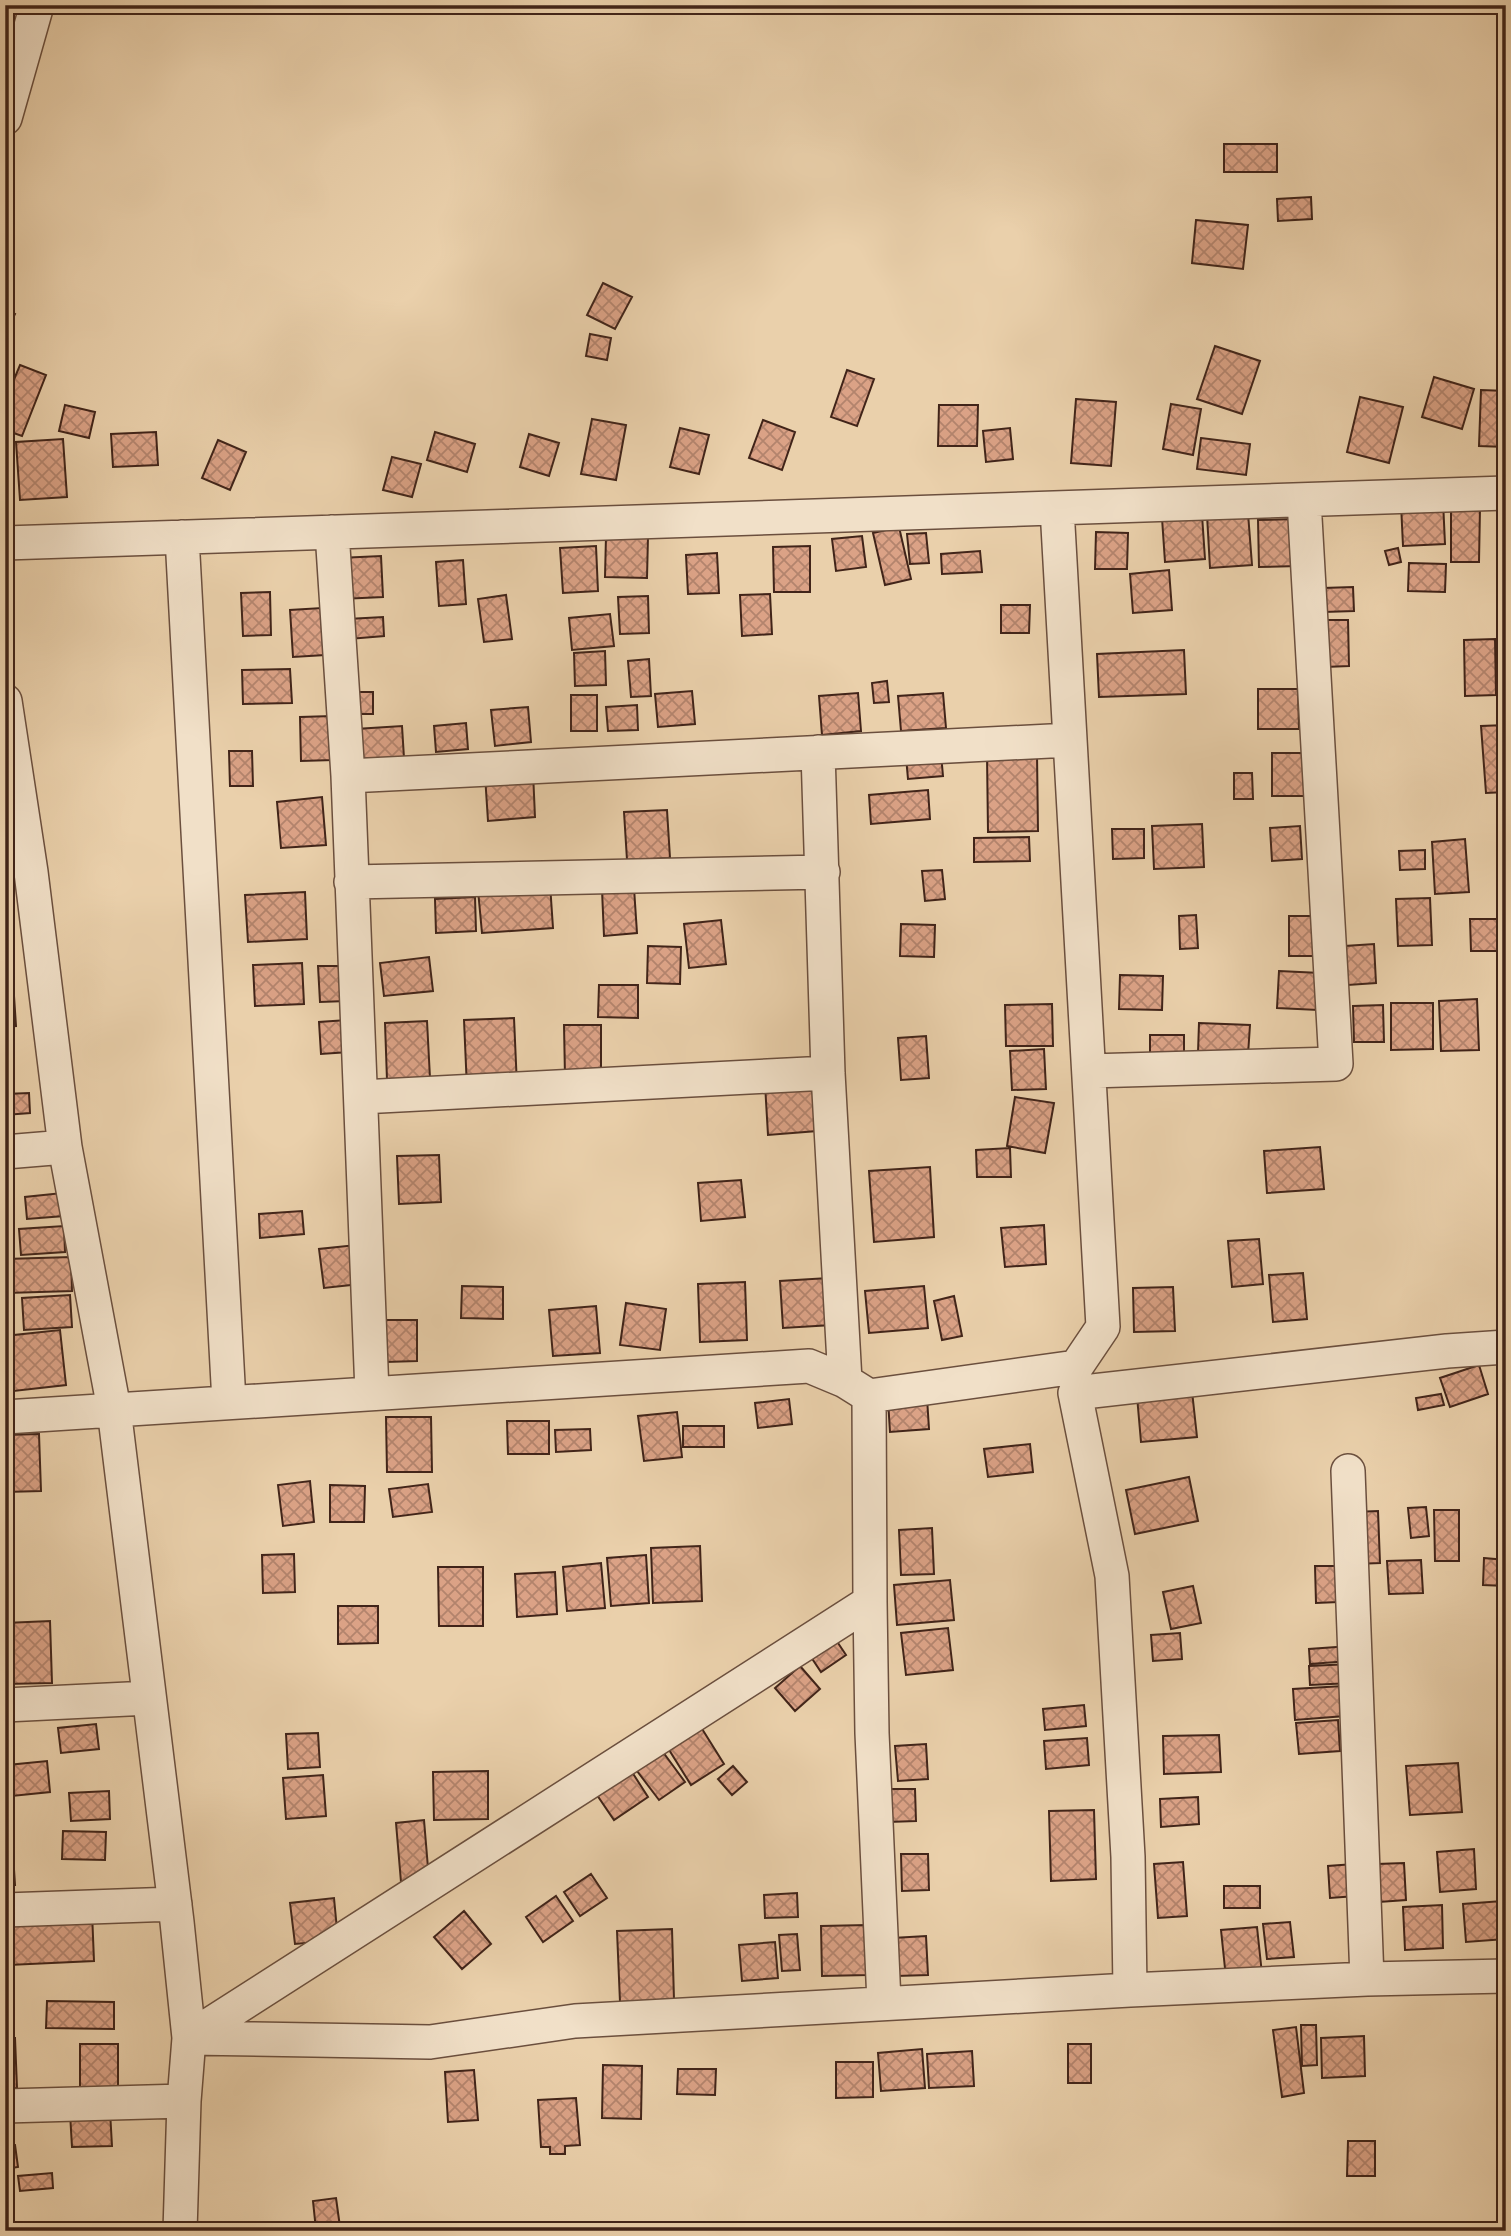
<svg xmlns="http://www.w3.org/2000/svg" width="1511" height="2236" font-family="'IM FELL French Canon',serif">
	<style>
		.building { fill: url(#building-cross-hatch); stroke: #412419; stroke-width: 2 }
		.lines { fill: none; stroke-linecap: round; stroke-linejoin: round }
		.minor-casing { stroke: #6b4f3e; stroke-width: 36 }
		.minor { stroke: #f1e0c8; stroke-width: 33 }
	</style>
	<defs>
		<pattern id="building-cross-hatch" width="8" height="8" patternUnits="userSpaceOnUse" patternTransform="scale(1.75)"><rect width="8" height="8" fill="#dba286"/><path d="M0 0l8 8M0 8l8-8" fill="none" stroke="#b3846d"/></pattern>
	</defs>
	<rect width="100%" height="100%" fill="#ead0ab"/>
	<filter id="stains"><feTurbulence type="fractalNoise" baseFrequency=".00286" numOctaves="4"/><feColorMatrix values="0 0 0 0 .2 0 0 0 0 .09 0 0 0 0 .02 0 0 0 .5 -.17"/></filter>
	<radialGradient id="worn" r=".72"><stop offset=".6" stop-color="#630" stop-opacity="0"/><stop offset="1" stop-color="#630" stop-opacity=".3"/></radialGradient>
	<path class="building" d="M1224,144h53v28h-53z
		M1311,197l1,22 -34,2 -1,-22z
		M1196,220l52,5 -5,44 -51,-6z
		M603,283l29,14 -17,32 -28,-14z
		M5,309l10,5 -10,20z
		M590,334l21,4 -4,22 -21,-4z
		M1215,346l45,15 -18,53 -45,-15z
		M20,365l26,10 -24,61 -17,-6v-29z
		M847,370l27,9 -17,47 -26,-9z
		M1434,377l40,12 -12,40 -40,-12z
		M1481,390l25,1v56l-27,-1z
		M1360,397l43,10 -14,56 -42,-11z
		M1076,399l40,3 -5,64 -40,-3z
		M1171,404l30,5 -8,46 -30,-6z
		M65,405l30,7 -6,26 -30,-7z
		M939,405h39l-1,41h-39z
		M592,419l34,6 -10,55 -35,-6z
		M763,420l32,12 -13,38 -33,-12z
		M680,428l29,7 -10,39 -29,-7z
		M1010,428l3,31 -27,3 -3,-31z
		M156,432l2,33 -45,2 -2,-33z
		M435,432l40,12 -8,28 -40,-12z
		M529,434l30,9 -10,33 -29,-9z
		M1201,438l49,6 -4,31 -49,-6z
		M63,439l4,58 -47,3 -4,-58z
		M218,440l28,12 -16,38 -28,-12z
		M392,457l29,7 -9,33 -29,-7z
		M1443,501l2,43 -42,2 -2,-42z
		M1451,508h29l-1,54h-28z
		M1248,513l4,52 -42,3 -3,-53z
		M1202,515l3,44 -40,3 -3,-44z
		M1297,519l1,47 -39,1 -1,-47z
		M899,527l12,52 -26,6 -12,-52z
		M1096,532l32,1 -1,36h-32z
		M926,533l3,30 -19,1 -3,-30z
		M606,536l42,1 -1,41 -42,-1z
		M862,536l4,31 -30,4 -4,-32z
		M596,546l2,45 -35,2 -3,-45z
		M810,546v46h-36l-1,-45z
		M1398,548l3,14 -12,3 -4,-14z
		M980,551l2,21 -40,2 -1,-20z
		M717,553l2,40 -31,1 -2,-39z
		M381,556l2,41 -42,2 -2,-41z
		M463,560l3,44 -27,2 -3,-44z
		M1409,563l37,1 -1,28 -37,-1z
		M1169,570l3,40 -39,3 -3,-39z
		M1353,587l1,24 -30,1 -1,-24z
		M270,592l1,43 -28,1 -2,-43z
		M770,594l2,40 -30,2 -2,-41z
		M506,595l6,44 -28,3 -6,-43z
		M648,596l1,37 -29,1 -2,-37z
		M1001,605h29l-1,28h-28z
		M322,608l3,47 -32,2 -3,-47z
		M610,614l4,32 -42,4 -3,-32z
		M383,617l1,19 -35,3 -1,-20z
		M1324,620h24l1,46 -24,1z
		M1495,639l1,56 -31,1 -1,-56z
		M1184,650l2,44 -87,3 -2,-43z
		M605,651l1,34 -31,1 -1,-33z
		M649,659l2,37 -20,1 -3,-36z
		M290,669l2,34 -49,1 -1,-34z
		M887,681l2,21 -15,1 -2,-20z
		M1258,689h40l1,40h-41z
		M692,691l3,33 -37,3 -3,-33z
		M348,692h25v22h-25z
		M858,693l3,38 -39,4 -3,-39z
		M943,693l3,35 -45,3 -3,-35z
		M571,695h26v36h-26z
		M637,705l1,25 -30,1 -2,-24z
		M528,707l3,35 -36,4 -4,-36z
		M332,716l1,44 -32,1 -1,-44z
		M466,723l2,26 -32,3 -2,-26z
		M1506,725v67l-20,1 -5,-67z
		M402,726l2,32 -46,4 -2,-33z
		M229,751h23l1,35h-23z
		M1272,753h36l-1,43h-35z
		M941,754l2,22 -35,3 -2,-22z
		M1037,754l1,77 -50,1 -1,-77z
		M533,772l2,45 -47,4 -3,-46z
		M1234,773h18l1,26h-19z
		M928,790l2,29 -59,5 -2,-29z
		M322,797l4,48 -45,3 -4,-46z
		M667,810l3,48 -43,2 -3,-48z
		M1202,824l2,43 -50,2 -2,-43z
		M1300,826l2,33 -30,2 -2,-33z
		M1112,829h32v29l-31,1z
		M1029,837l1,24 -56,1v-24z
		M1465,839l4,53 -34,2 -3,-52z
		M1425,850v19l-25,1 -1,-19z
		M942,870l3,29 -20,2 -3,-30z
		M550,884l3,44 -71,5 -4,-43z
		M634,888l3,45 -33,3 -2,-46z
		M305,892l2,47 -59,3 -3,-47z
		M475,897l1,34 -40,2 -1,-34z
		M1430,898l2,47 -34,1 -2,-47z
		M1196,915l2,33 -18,1 -1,-33z
		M1289,916h28v40h-28z
		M1470,919h36v32h-35z
		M721,920l5,44 -37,4 -5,-44z
		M901,924l34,1 -1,32 -34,-1z
		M1374,944l2,39 -28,2 -3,-39z
		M648,946l33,1 -1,37 -33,-1z
		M429,957l4,34 -49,5 -4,-33z
		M302,963l2,41 -49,2 -2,-41z
		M318,966h26l2,35 -26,1z
		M1279,971l41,2 -2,37 -41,-2z
		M1120,975l43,1 -1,34 -43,-1z
		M13,981l3,45 -11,1v-45z
		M599,985h39v33l-40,-1z
		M1477,999l2,51 -38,1 -2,-50z
		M1391,1003h42v46l-42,1z
		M1052,1004l1,42h-47l-1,-41z
		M1383,1005l1,37h-30l-1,-36z
		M514,1018l3,68 -50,3 -3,-69z
		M347,1020l2,32 -28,2 -2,-32z
		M427,1021l3,57 -43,2 -2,-57z
		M1199,1023l51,2 -2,30 -50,-2z
		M564,1025h37v52h-36z
		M1150,1035h34v22l-34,1z
		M926,1036l3,42 -28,2 -3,-42z
		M1044,1049l2,40 -34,1 -2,-39z
		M814,1081l3,50 -49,4 -3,-51z
		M29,1093l1,20 -25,2v-21z
		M1015,1097l39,6 -9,50 -38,-7z
		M1320,1147l4,42 -57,4 -3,-42z
		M1010,1148l1,29h-34l-1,-27z
		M439,1155l2,47 -42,2 -2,-48z
		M930,1167l4,70 -60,5 -5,-71z
		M741,1180l4,37 -44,4 -3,-38z
		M62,1193l2,23 -37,3 -2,-22z
		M302,1211l2,23 -44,4 -1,-24z
		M1044,1225l2,39 -41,3 -4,-39z
		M64,1226l1,26 -44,3 -2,-26z
		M1259,1239l4,45 -31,3 -4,-46z
		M356,1245l4,39 -36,4 -5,-39z
		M71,1257l1,34 -65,2 -1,-34z
		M1303,1273l4,46 -34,3 -4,-47z
		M828,1278l4,47 -49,3 -3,-47z
		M745,1282l2,58 -47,2 -2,-58z
		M462,1286l41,1v32l-42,-1z
		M924,1286l4,42 -59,5 -4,-42z
		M1173,1287l2,44 -41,1 -1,-44z
		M70,1295l2,32 -48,3 -2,-32z
		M954,1296l8,40 -20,4 -8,-39z
		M626,1303l40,6 -6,41 -40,-5z
		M596,1306l4,47 -47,3 -4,-46z
		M386,1320h31v41l-31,1z
		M60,1330l6,55 -61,7v-56z
		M1479,1365l9,29 -38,13 -10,-29z
		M1192,1391l5,46 -56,5 -4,-46z
		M1441,1394l3,11 -26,5 -2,-12z
		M927,1398l2,31 -39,3 -2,-32z
		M789,1399l3,25 -34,4 -3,-25z
		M677,1412l5,45 -38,4 -6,-45z
		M386,1417h45l1,55h-45z
		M507,1421h42v33h-41z
		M683,1426h41v21h-41z
		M590,1429l1,21 -35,2 -1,-22z
		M39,1434l2,57 -36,1v-57z
		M1030,1444l3,28 -45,5 -4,-28z
		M1189,1477l9,44 -63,13 -9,-44z
		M310,1481l4,41 -31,4 -5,-41z
		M428,1484l4,28 -39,5 -4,-28z
		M330,1485l35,1 -1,36h-34z
		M1426,1507l3,29 -18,2 -3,-30z
		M1434,1510h25v51h-24z
		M1378,1511l2,52 -25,1 -1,-52z
		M932,1528l2,46 -33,1 -2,-45z
		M700,1546l2,55 -49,2 -2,-55z
		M294,1554l1,38 -32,1 -1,-38z
		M646,1555l3,48 -38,3 -4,-48z
		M1484,1558l22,2v26l-23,-1z
		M1421,1560l2,33 -34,1 -2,-33z
		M601,1563l4,45 -38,3 -4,-44z
		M1315,1566h23v36l-22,1z
		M438,1567h45v59h-44z
		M555,1572l2,42 -40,3 -2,-43z
		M950,1580l4,40 -57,5 -3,-40z
		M1193,1586l8,37 -30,6 -8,-37z
		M338,1606h40v37l-40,1z
		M50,1621l2,62 -47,1v-61z
		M948,1628l5,42 -47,5 -5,-42z
		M1180,1633l2,26 -29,2 -2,-26z
		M836,1640l10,15 -25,17 -10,-15z
		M1350,1646v15l-40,3 -1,-15z
		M1351,1664l1,19 -42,2 -1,-19z
		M800,1666l20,23 -25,22 -20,-23z
		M1343,1686l2,30 -50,4 -2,-31z
		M1084,1705l2,21 -41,4 -2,-21z
		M1338,1720l2,31 -41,3 -3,-31z
		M96,1724l3,25 -38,4 -3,-25z
		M699,1724l25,40 -33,21 -25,-40z
		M318,1733l2,34 -32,2 -2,-35z
		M1219,1735l2,37 -57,2 -1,-38z
		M1087,1738l2,27 -43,4 -2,-28z
		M926,1744l2,35 -30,2 -3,-35z
		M660,1748l25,34 -26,18 -25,-33z
		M47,1761l3,31 -38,4 -4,-31z
		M1458,1763l4,49 -52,3 -4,-49z
		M733,1766l14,16 -15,13 -14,-16z
		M488,1771v48l-54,1 -1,-48z
		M632,1772l16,25 -34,23 -17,-25z
		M323,1775l3,41 -40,3 -3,-41z
		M887,1789h28l1,32 -28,1z
		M109,1791l1,28 -39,2 -2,-28z
		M1198,1797l1,27 -38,3 -1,-28z
		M1094,1810l2,69 -45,2 -2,-70z
		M424,1820l5,60 -28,2 -5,-59z
		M5,1823h6l4,62h-10z
		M63,1831l43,1 -1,28 -43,-1z
		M1474,1849l2,40 -36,3 -3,-40z
		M901,1854h27l1,36 -27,1z
		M1183,1862l4,54 -29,2 -4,-54z
		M1404,1863l2,37 -27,2 -2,-38z
		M1354,1864l2,32 -26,2 -2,-32z
		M591,1874l16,24 -27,18 -16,-24z
		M1224,1886h36v22h-36z
		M797,1893l1,24 -33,1 -1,-23z
		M556,1896l17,25 -30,21 -17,-25z
		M334,1898l4,42 -43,4 -5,-41z
		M1502,1901l3,38 -39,3 -3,-38z
		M1442,1905l1,43 -38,2 -2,-43z
		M464,1911l27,33 -29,25 -28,-32z
		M92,1912l2,49 -85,4 -2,-49z
		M1290,1922l4,35 -27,2 -4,-35z
		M867,1925l1,50 -46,1 -1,-50z
		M1257,1927l5,47 -36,4 -5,-48z
		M672,1929l2,71 -54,2 -3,-71z
		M797,1934l3,36 -18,1 -3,-36z
		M926,1936l2,39 -32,1 -3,-38z
		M775,1942l3,36 -36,3 -3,-36z
		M47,2001l67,1v27l-68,-1z
		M1301,2025h15l1,40 -15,1z
		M1296,2027l8,66 -22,4 -9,-67z
		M1364,2036l1,40 -43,2 -1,-40z
		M5,2038h10l2,50 -12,1z
		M80,2044h38v45h-38z
		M1068,2044h23v39h-23z
		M922,2049l3,39 -44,3 -3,-38z
		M972,2051l2,35 -45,2 -2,-34z
		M836,2062h37v35l-37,1z
		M603,2065l39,1 -1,53 -39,-1z
		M678,2069h38l-1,26 -38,-1z
		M474,2070l4,50 -30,2 -3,-50z
		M576,2098l4,47 -15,1v8h-15v-7h-9l-3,-47z
		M110,2111l2,35 -40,1 -2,-34z
		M1348,2141h27v35h-28z
		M15,2145l3,22 -13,2v-23z
		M52,2173l1,15 -33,3 -2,-15z
		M336,2198l4,29 -24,3 -3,-29z"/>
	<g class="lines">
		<g class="minor-casing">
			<path id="minor" d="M5,118l32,-113
				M332,532l16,244
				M182,537l47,865
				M5,543l1501,-50
				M5,701l26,171 34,275 49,262 63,513 12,116 -5,63 -4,130
				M818,752l10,321 17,308
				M351,882l472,-10
				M1089,1071l247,-7 -32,-564
				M361,1097l467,-24
				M5,1152l60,-5
				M372,1393l-24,-617 722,-36
				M5,1417l804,-51 36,15 24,15
				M1348,1471l19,508
				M870,1602l2,131 12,269
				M5,1705l144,-7
				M5,1910l170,-6
				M1130,1990l-2,-133 -16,-281 -37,-183 372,-42 59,-4
				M189,2038l681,-436 -1,-206 207,-29 27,-40 -46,-819
				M189,2038l241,4 145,-21 555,-31 237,-11 139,-3
				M5,2106l179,-5"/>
		</g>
		<use href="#minor" class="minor"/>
	</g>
	<rect width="1511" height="2236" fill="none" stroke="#ead0ab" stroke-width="28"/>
	<rect x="7" y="7" width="1497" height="2222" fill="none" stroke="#412419" stroke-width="3.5"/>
	<rect x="14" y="14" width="1483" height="2208" fill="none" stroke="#412419" stroke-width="2"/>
	<rect width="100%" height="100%" filter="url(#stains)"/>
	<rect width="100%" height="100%" fill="url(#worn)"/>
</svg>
